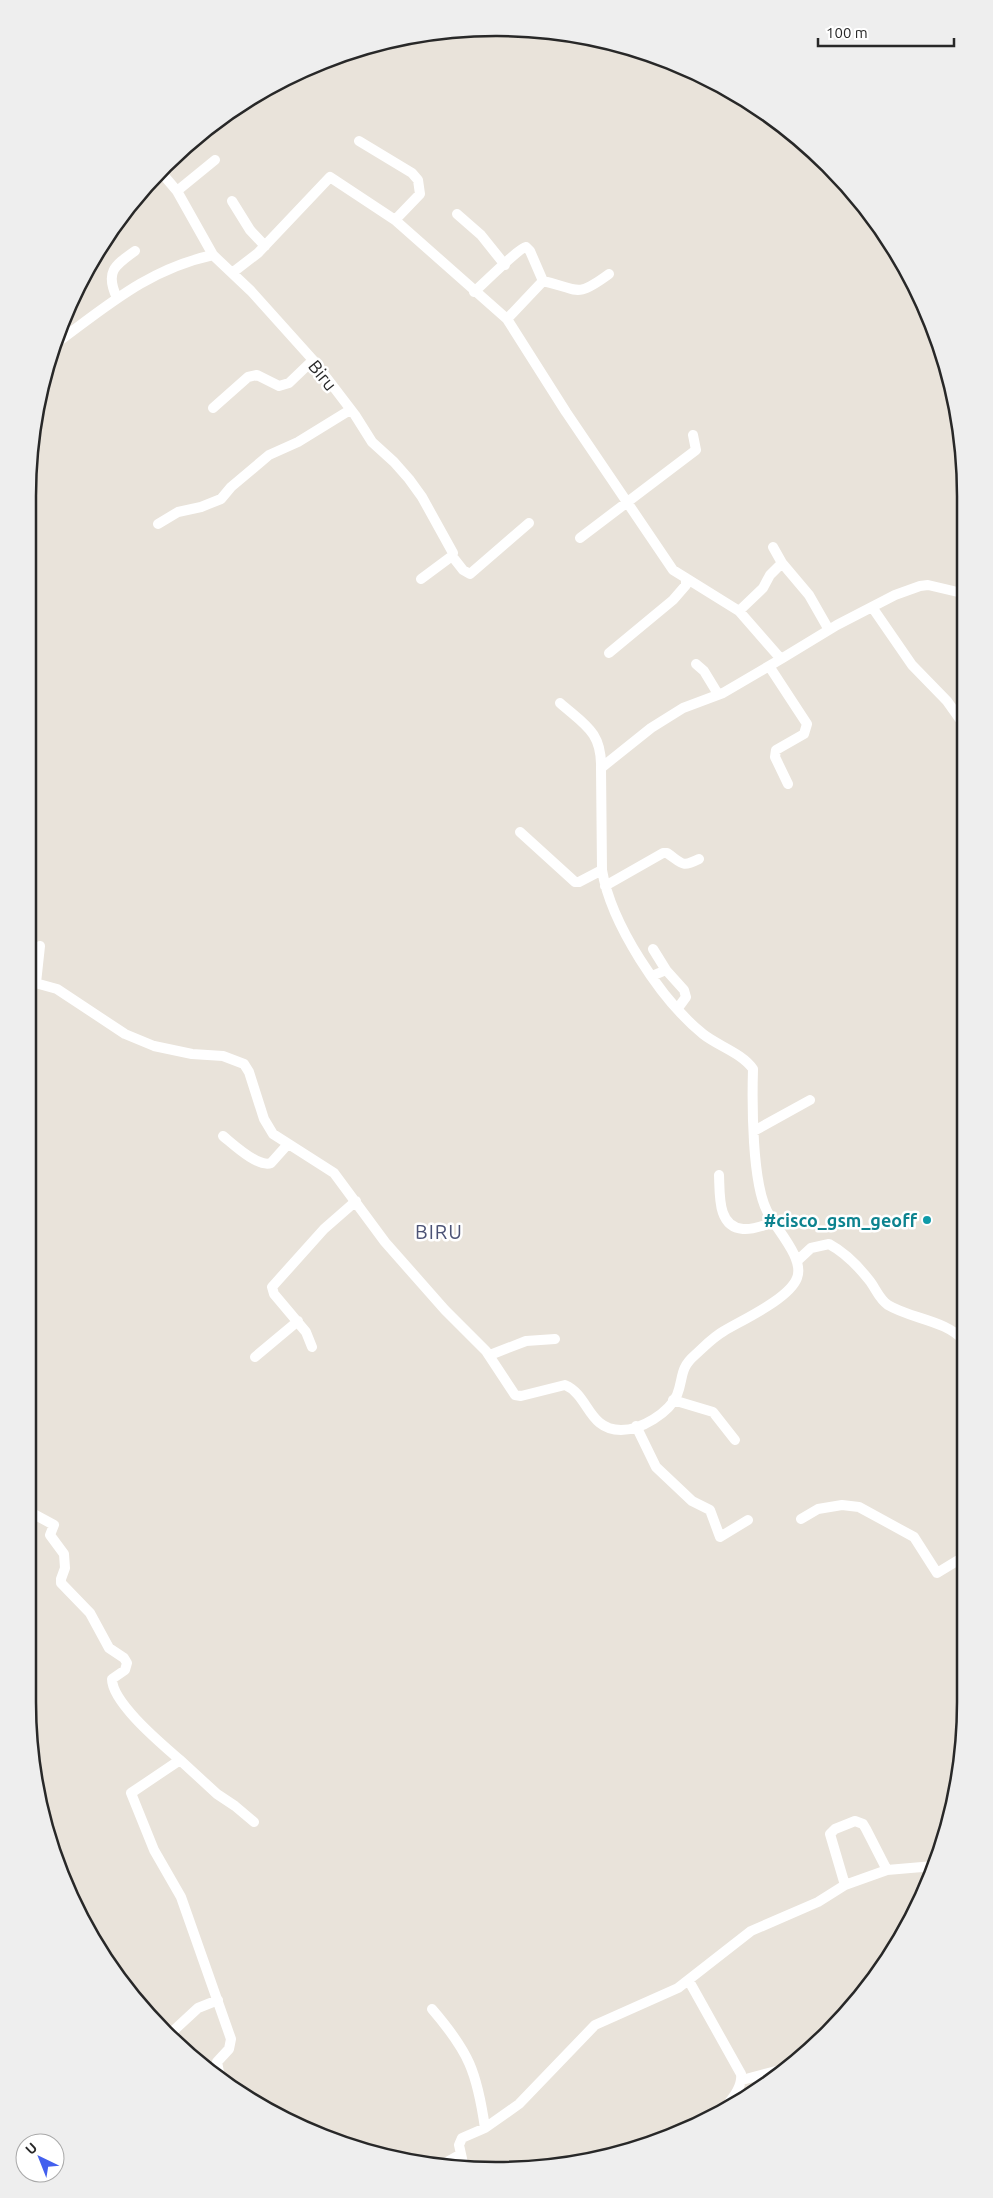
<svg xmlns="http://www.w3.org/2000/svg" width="993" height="2198" font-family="Ubuntu,sans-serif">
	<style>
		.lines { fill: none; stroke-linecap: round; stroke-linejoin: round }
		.minor { stroke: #fff; stroke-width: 10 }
		.culture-dot { fill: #0f9aa8; stroke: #fff; stroke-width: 2 }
		.labels { text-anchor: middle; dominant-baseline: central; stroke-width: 5; stroke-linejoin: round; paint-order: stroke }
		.street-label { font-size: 18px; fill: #282828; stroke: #fff }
		.culture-label { font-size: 18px; font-weight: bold; fill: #0d838f; stroke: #fff; text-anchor: end }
		.quarter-label { font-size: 20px; letter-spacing: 1px; fill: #4b5275; stroke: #fff }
		.rim { fill: none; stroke: #282828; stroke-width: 2.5 }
	</style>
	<rect width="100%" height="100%" fill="#e9e3da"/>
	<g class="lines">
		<path class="minor" d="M359,141l53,32 6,7 2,14 -25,26
			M160,171l17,20 36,64 38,36 62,69 42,55 17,27 22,20 15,17 13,18 31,56 -1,3 -31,23
			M177,191l38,-31
			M232,201l18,29 15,16
			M457,214l24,21 24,30
			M474,292c9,-8 45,-44 52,-45l4,4 13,30
			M117,298c-12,-26 -3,-32 18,-47
			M507,319l36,-38c36,8 32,18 66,-7
			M55,344c52,-38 93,-75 158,-89
			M213,408l35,-31 9,-2 22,11 10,-3 24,-23
			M158,524l20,-12 23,-5 20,-8 10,-12 38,-32 29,-13 52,-32
			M580,538l116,-88 -3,-15
			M452,556l11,14 7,4 59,-51
			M782,563l27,32 20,35
			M872,607l40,58 35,36 15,21
			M739,611l24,-23 7,-13 12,-12 -9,-16
			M609,653l64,-53 13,-15v-7
			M781,659l56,-34 58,-30 25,-9 8,-1 34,8
			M696,664l8,7 14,23
			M769,666l38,58 -3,10 -28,16 -1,7 13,27
			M560,703c25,22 42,29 41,65
			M520,832l55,50h4l23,-12
			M605,886l58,-33h4c15,10 14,15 32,6
			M653,949l13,21
			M652,976l14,-6 18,20 2,7 -8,11
			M28,981l29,8 68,45 29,12 38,8 31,2 21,8 5,8 15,47 9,15 61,39 51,69 60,68 41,41 29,44 6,1 44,-11c24,10 23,45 56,45 20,0 48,-17 56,-35 7,-18 2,-26 18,-40 9,-8 18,-18 29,-24 18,-11 65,-32 73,-53 8,-20 -22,-50 -30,-67 -15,-29 -15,-108 -14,-142 -11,-16 -35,-23 -50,-35 -42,-34 -92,-110 -101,-164l-1,-102 50,-40 32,-20 40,-15 58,-34 -42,-48 -66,-41 -107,-158 -59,-93 -112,-99 -65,-43 -72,76 -26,20
			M36,983l4,-37
			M754,1131l56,-31
			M223,1136c10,8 35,32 48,27l17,-19
			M719,1175c1,19 -2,52 24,54 10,1 22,-4 31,-7
			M797,1261l14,-13 18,-4c15,8 29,22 40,36 6,7 10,19 19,25 23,14 58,15 76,36
			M312,1347l-6,-15 -32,-38 -2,-7 52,-58 32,-28
			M490,1355l36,-14 29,-2
			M255,1357l43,-36
			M673,1400l40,12 22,28
			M636,1426l20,41 36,34 18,9 10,27 28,-17
			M28,1511l26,14 -4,10 14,19 1,14 -4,11v4l29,30 19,35 15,10 3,5 -2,7 -13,9c0,24 51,66 68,81
			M801,1519l17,-10 24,-4 17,2 55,30 23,36 28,-17
			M845,1885l-15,-51 5,-5 20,-8 8,3 3,5 21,41
			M689,1981l52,93c2,14 -11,27 -19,38
			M432,2009c37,43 45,63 53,119
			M171,2033l27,-25 20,-8
			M219,2072l-2,-10 12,-13 2,-10 -50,-142 -27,-47 -23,-57 49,-33 37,34 18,12 19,16
			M742,2080l34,-9
			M445,2163l16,-9
			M463,2163l-4,-18 3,-7 23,-10 34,-24 76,-79 83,-37 73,-57 67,-29 27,-17 42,-15 47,-4"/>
	</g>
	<circle class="culture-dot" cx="927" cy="1220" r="5"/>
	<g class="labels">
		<g class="street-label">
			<text transform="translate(323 375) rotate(51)">Biru</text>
		</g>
		<g class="culture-label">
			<text x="917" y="1220">#cisco_gsm_geoff</text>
		</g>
		<g class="quarter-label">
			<text x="439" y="1231">BIRU</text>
		</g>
	</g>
	<path d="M0 0H993V2198H0ZM496 36H497A460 460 0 0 1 957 496V1702A460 460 0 0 1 497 2162H496A460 460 0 0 1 36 1702V496A460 460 0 0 1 496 36Z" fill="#eee" fill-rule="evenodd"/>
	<path class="rim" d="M496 36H497A460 460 0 0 1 957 496V1702A460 460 0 0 1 497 2162H496A460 460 0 0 1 36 1702V496A460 460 0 0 1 496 36Z"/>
	<g transform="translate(40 2158) rotate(317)"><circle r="24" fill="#ffffff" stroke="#a9a9a9"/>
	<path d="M0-4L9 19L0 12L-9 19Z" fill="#4360ee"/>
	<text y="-8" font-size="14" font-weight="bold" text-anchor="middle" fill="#282828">U</text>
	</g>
	<path d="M818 38v8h136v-8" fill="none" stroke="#282828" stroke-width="2.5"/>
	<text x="826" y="38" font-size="15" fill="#282828" stroke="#ffffff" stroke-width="4" paint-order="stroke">100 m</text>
</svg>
